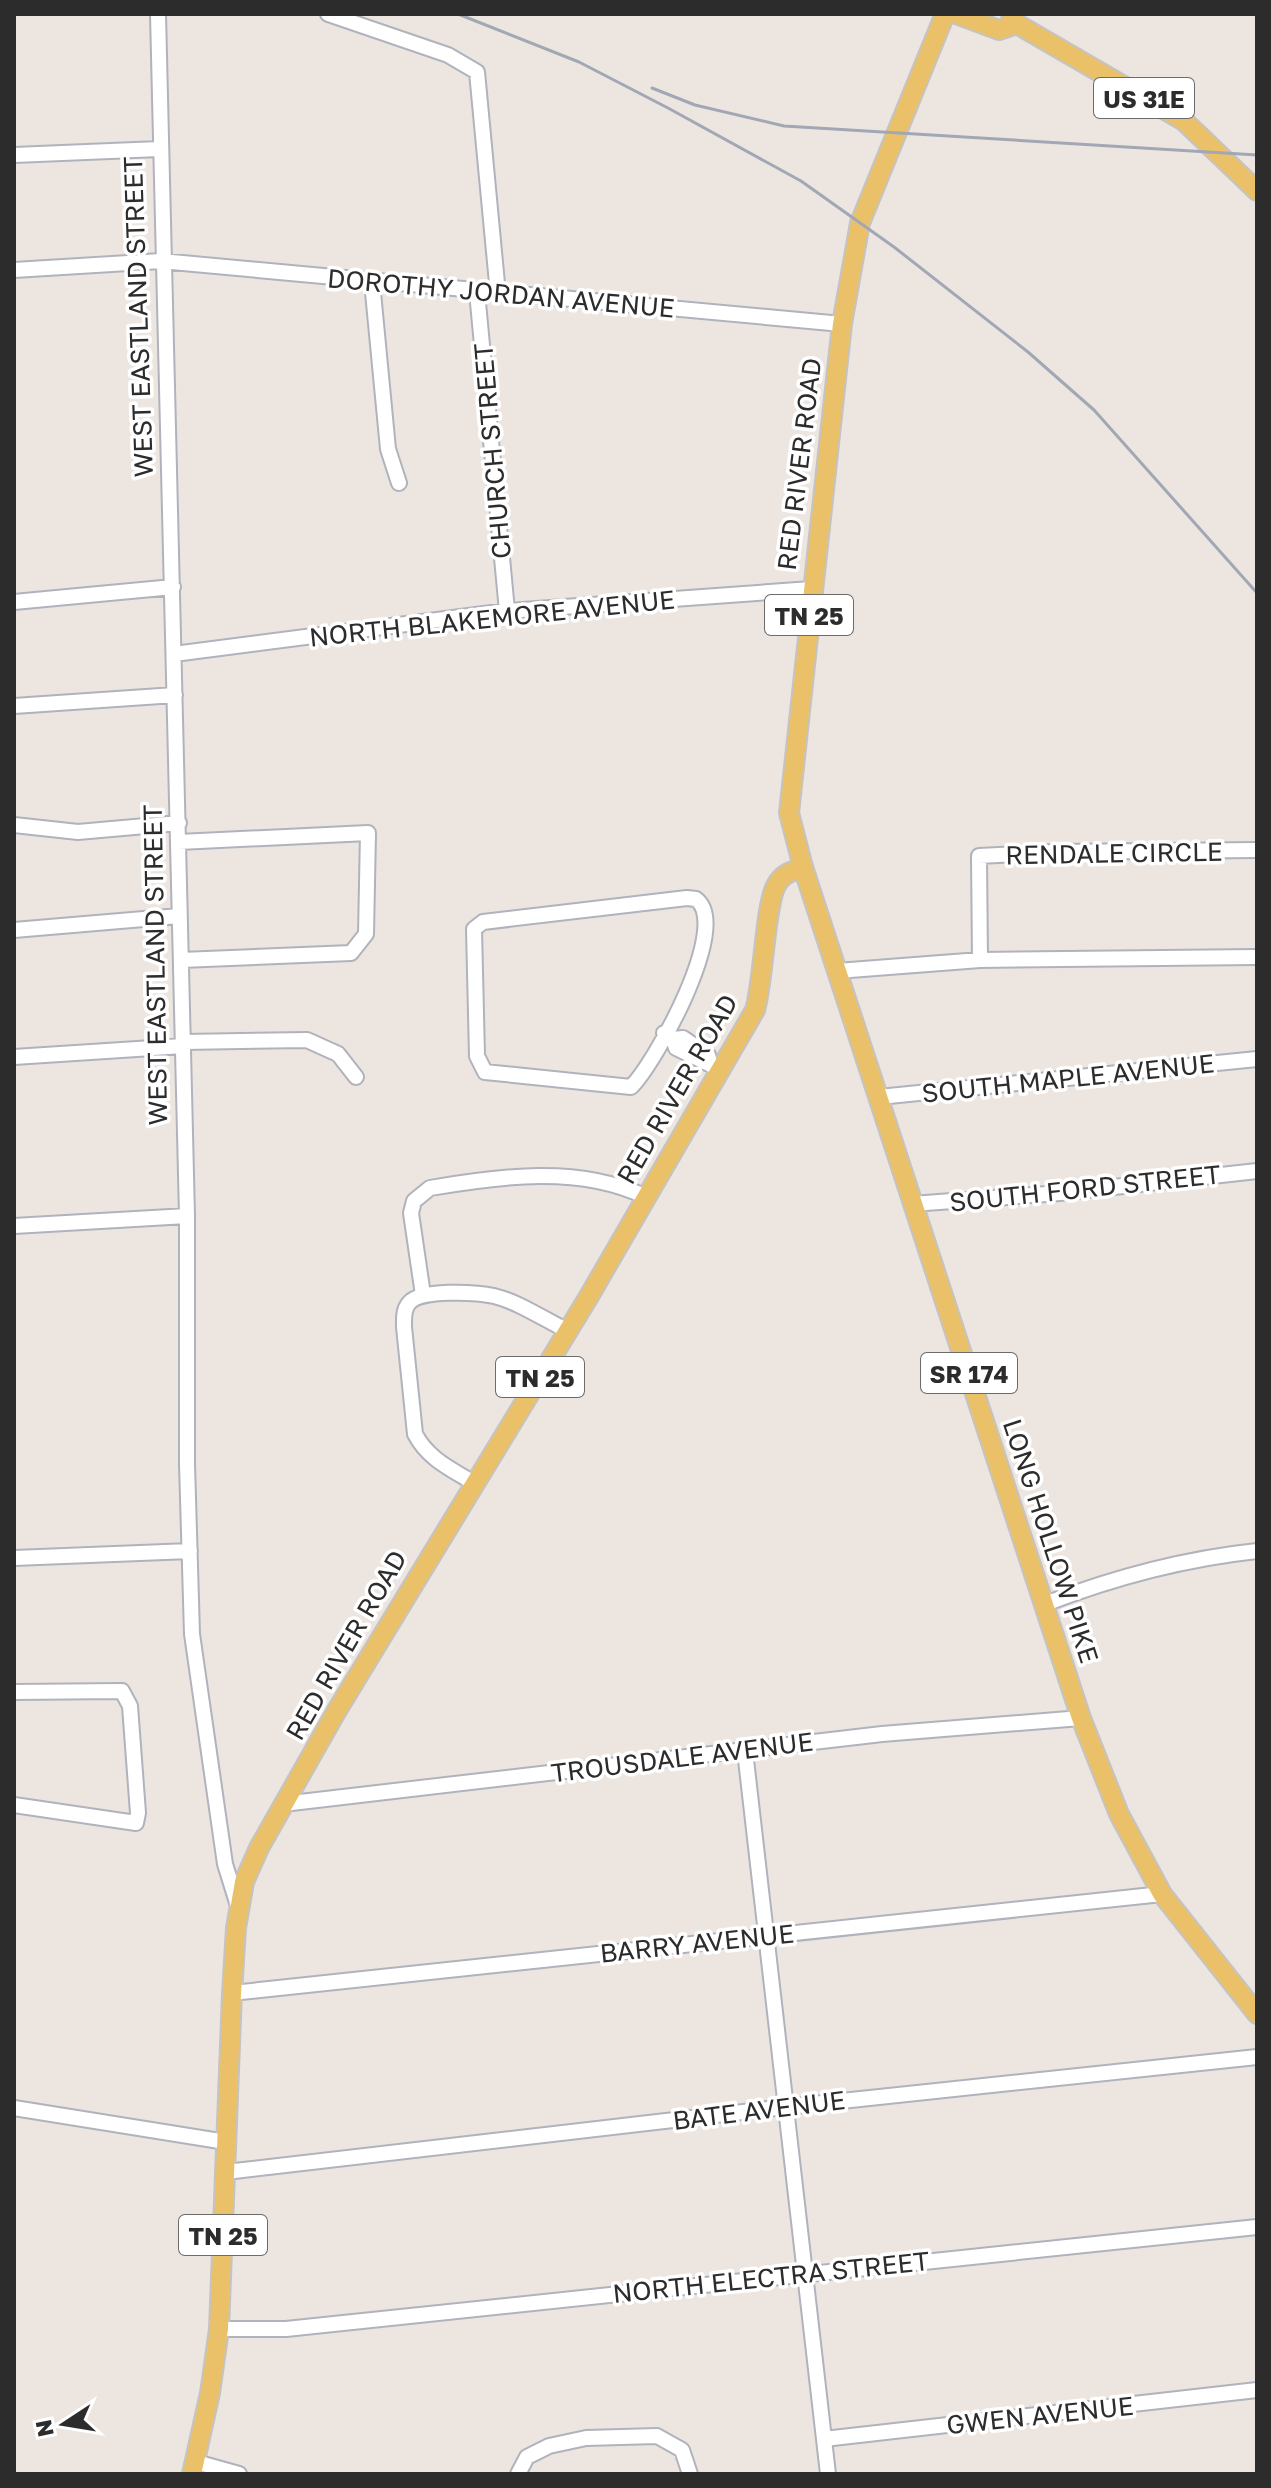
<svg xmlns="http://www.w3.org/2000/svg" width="1271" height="2488" font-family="'Golos Text',sans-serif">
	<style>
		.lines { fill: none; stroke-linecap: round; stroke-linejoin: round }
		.minor-casing { stroke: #b0b3bc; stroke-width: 18 }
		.major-casing { stroke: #c4c4c4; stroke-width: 22 }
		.minor { stroke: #fff; stroke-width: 14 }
		.major { stroke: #eac168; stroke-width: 18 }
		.rail { stroke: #a2a7b5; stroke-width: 3 }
		.labels { text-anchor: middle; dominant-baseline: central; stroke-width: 7; stroke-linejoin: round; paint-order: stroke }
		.shield { fill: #fff; stroke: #6b6b6b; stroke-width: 2 }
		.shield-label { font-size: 24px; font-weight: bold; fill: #2c2c2c }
		.street-label { font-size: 26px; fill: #2c2c2c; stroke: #fff }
	</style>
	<rect width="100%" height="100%" fill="#ede6e0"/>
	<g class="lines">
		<g class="minor-casing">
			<path id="minor" d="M158,14l29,1202v248l5,170 33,230 14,45
				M328,14l120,41 29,17 21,222
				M14,155l145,-6
				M14,270l147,-9 681,63
				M372,282l16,167 11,34
				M477,292l30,319
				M14,602l159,-15
				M174,654l333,-43 304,-22
				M14,706l161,-11
				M14,825l64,7 101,-9
				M179,842l189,-9 -2,101 -15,19 -170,7
				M1257,850l-204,2 -74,4 1,104 277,-3
				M687,898l9,1c36,27 -41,164 -65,188l-146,-15 -8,-16 -3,-127 9,-7z
				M14,930l165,-14
				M837,971l143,-11
				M664,1033l9,6 3,9 45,22
				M673,1039l10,-1 25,17 2,8
				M183,1042l124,-2 31,14 18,23
				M14,1057l169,-11
				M879,1097l378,-38
				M912,1204l148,-11 197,-22
				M14,1226l173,-10
				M423,1295l-12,-82 3,-12 16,-13c70,-12 150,-23 216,9
				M474,1483c-23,-14 -46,-24 -59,-49l-11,-107c0,-8 -1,-17 5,-24 11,-14 67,-11 85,-7 25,6 51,24 74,35
				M14,1558l176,-7
				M1045,1604c70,-27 137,-45 212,-53
				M14,1692l108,-1 8,15 8,107 -2,10 -122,-18
				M745,1751l83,723
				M283,1804l599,-70 199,-16
				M232,1993l930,-99
				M14,2108l212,34
				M226,2172l559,-65 472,-50
				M219,2329h67l971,-102
				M824,2439l433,-49
				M196,2462l43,12
				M518,2474l9,-17 22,-11 37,-8 71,-2 25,14 8,24"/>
		</g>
		<g class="major-casing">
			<path id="major" d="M945,14l-85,209 -18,101 -53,489 14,54 278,851 38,96 43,80 95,120
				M956,14l43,16 18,-6
				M1011,14l6,10 167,97 73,70
				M192,2474l18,-81 9,-64 13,-336 4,-65 8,-46 15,-34 77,-136 252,-414 167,-288c9,-30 10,-108 22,-126 6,-11 16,-13 26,-17"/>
		</g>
		<use href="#minor" class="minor"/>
		<use href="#major" class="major"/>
		<path class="rail" d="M458,14l121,48 89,46 133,73 93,66 134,105 66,58 163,183
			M652,88l43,17 89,21 473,29"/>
	</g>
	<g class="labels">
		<g class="shield">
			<rect x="1094" y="78" width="100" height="40" rx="6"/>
			<rect x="765" y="595" width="88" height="40" rx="6"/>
			<rect x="921" y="1353" width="96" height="40" rx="6"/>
			<rect x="496" y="1357" width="88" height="40" rx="6"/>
			<rect x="179" y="2215" width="88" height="40" rx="6"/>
		</g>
		<g class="shield-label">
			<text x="1144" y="98">US 31E</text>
			<text x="809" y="615">TN 25</text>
			<text x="969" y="1373">SR 174</text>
			<text x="540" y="1377">TN 25</text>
			<text x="223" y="2235">TN 25</text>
		</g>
		<g class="street-label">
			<text transform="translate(501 293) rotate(5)">DOROTHY JORDAN AVENUE</text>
			<text transform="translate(138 317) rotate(-92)">WEST EASTLAND STREET</text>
			<text transform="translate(492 451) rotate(-95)">CHURCH STREET</text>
			<text transform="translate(799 464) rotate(-83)">RED RIVER ROAD</text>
			<text transform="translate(492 618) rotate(-6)">NORTH BLAKEMORE AVENUE</text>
			<text transform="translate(1114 853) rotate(-1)">RENDALE CIRCLE</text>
			<text transform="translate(155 965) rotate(-91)">WEST EASTLAND STREET</text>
			<text transform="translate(1068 1078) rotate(-6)">SOUTH MAPLE AVENUE</text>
			<text transform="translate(677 1089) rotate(-60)">RED RIVER ROAD</text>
			<text transform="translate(1085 1188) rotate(-6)">SOUTH FORD STREET</text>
			<text transform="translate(1051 1541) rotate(72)">LONG HOLLOW PIKE</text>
			<text transform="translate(346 1645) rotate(-60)">RED RIVER ROAD</text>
			<text transform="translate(682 1757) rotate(-7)">TROUSDALE AVENUE</text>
			<text transform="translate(697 1943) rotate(-6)">BARRY AVENUE</text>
			<text transform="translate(759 2110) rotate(-7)">BATE AVENUE</text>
			<text transform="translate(771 2277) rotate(-6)">NORTH ELECTRA STREET</text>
			<text transform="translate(1040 2415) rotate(-6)">GWEN AVENUE</text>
		</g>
	</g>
	<rect width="1271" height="2488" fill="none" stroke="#2c2c2c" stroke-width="32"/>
	<g transform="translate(64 2424) rotate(258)" stroke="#ffffff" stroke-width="6" paint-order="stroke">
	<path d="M0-6L14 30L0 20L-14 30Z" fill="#2c2c2c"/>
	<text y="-12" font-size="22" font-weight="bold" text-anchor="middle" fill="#2c2c2c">N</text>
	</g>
</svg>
